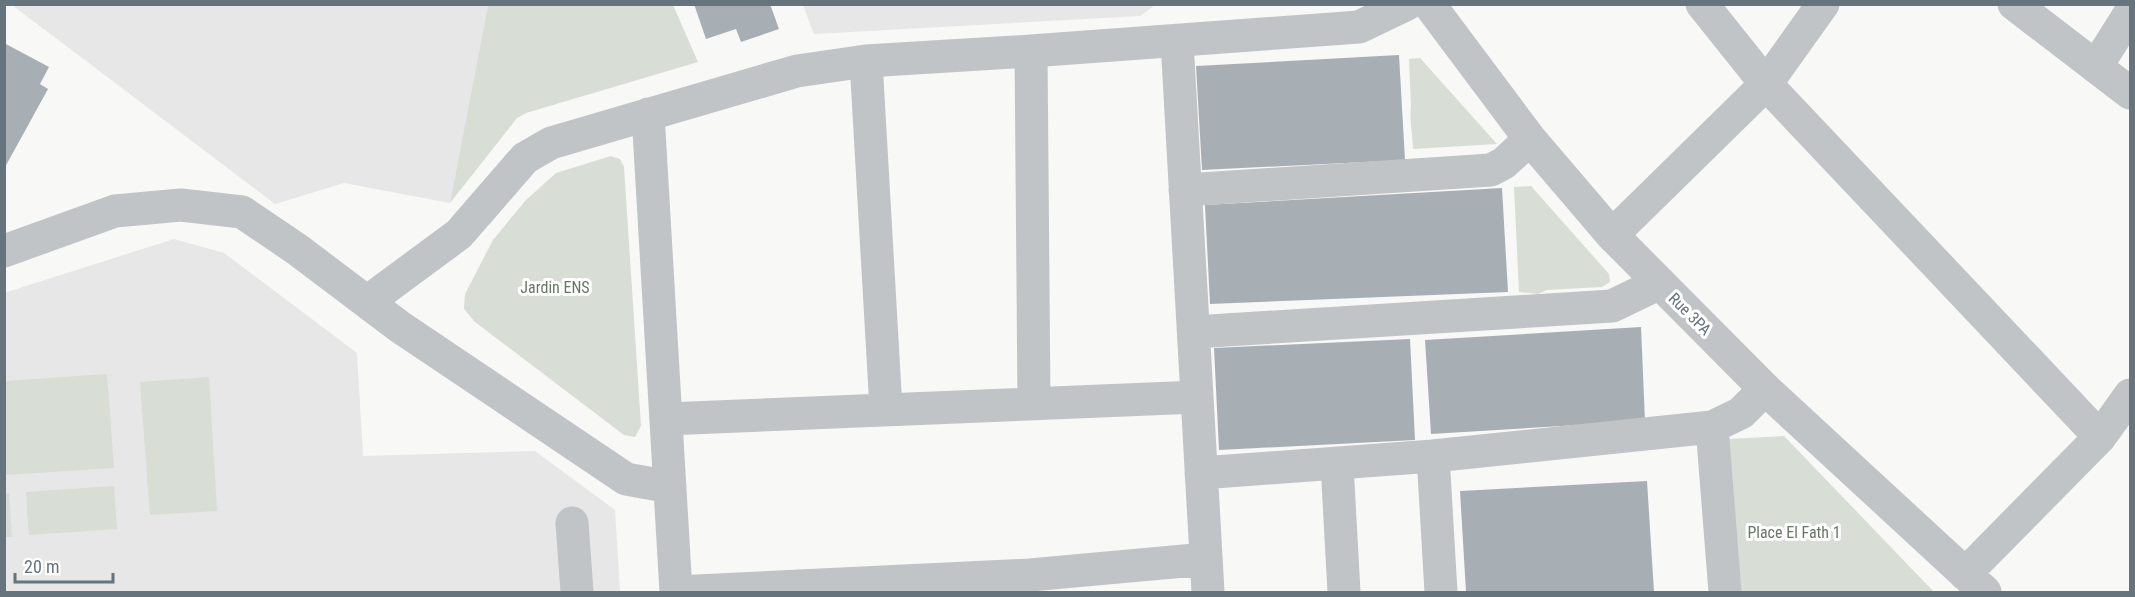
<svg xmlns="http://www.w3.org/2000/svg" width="2135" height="597" font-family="'Roboto Condensed',sans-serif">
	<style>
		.built { fill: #e6e7e6 }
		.green { fill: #d8ddd6 }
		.building { fill: #a8afb4 }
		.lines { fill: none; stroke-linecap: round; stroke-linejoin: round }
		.minor { stroke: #c0c4c7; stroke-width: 33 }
		.labels { text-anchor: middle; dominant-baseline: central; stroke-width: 6; stroke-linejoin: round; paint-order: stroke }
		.park-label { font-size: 16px; fill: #687765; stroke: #fff }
		.street-label { font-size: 16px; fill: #66747e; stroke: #fff }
	</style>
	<rect width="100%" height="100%" fill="#f8f8f6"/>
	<path class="built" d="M12,5h476l-38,198 -106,-20 -69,21z
		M803,5h352l-15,11 -326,18z
		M174,239l50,14 133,100 6,103 172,-5 80,59 5,82h-615l-1,-299z"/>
	<path class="green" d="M488,5h185l25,57 -172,51 -9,5 -67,85z
		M1420,58l77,86 -84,5c0,-12 -4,-31 -2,-42l-2,-48z
		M611,156l9,3 4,8 17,259 -6,11 -11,-2 -149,-113 -11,-13 1,-15 28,-54 32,-39 31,-28z
		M1531,186l78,88 1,8 -8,5 -55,3 -9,4 -19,-2 -5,-105z
		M107,374l7,94 -109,7v-94z
		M209,377l8,134 -67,4 -10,-133z
		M1784,436l150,156h-195l-11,-153z
		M114,486l3,43 -88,6 -3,-43z
		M9,493l3,44h-7v-43z"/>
	<path class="building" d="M694,4h76l9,25 -38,13 -5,-13 -30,10z
		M4,43l45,24 -9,17 8,5 -44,80z
		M1399,55l6,105 -203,10 -6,-104z
		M1502,188l6,104 -298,12 -5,-99z
		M1641,327l4,94 -214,13 -6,-94z
		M1410,339l5,101 -196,10 -5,-102z
		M1647,481l7,111h-188l-6,-101z"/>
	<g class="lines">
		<path class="minor" d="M1429,4l101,135 82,96 153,154 220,203
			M1702,4l64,80 334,353
			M2014,4l116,89
			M1177,41l31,551
			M1031,51l3,352
			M866,61l20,348
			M2096,67l34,-54
			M648,114l28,478
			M1185,190l306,-20 13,-7 26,-24
			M1612,235l154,-151 57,-80
			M4,251l111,-40 66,-6 61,7 56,38 102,77 226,152 44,8
			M367,302l92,-68 66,-76 26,-15 246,-72 69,-10 165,-10 328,-24 48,-23
			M1194,332l418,-26 48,-23
			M666,419l531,-22
			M1712,427l13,165
			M1433,456l8,136
			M1337,464l7,128
			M1201,473l232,-17 279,-29 29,-14 24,-24
			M572,523l5,69
			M1965,574l135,-137 30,-42
			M676,592l354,-17 176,-16"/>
	</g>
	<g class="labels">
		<g class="park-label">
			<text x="555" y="287">Jardin ENS</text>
			<text x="1794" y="532">Place El Fath 1</text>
		</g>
		<g class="street-label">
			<text transform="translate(1690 314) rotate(45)">Rue 3PA</text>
		</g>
	</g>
	<rect width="2135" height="597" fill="none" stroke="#66747e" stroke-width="12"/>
	<path d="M15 573v9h98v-9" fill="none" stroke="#66747e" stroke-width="3"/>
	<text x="24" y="573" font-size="18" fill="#66747e" stroke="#ffffff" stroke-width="4.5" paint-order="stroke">20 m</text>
</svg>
